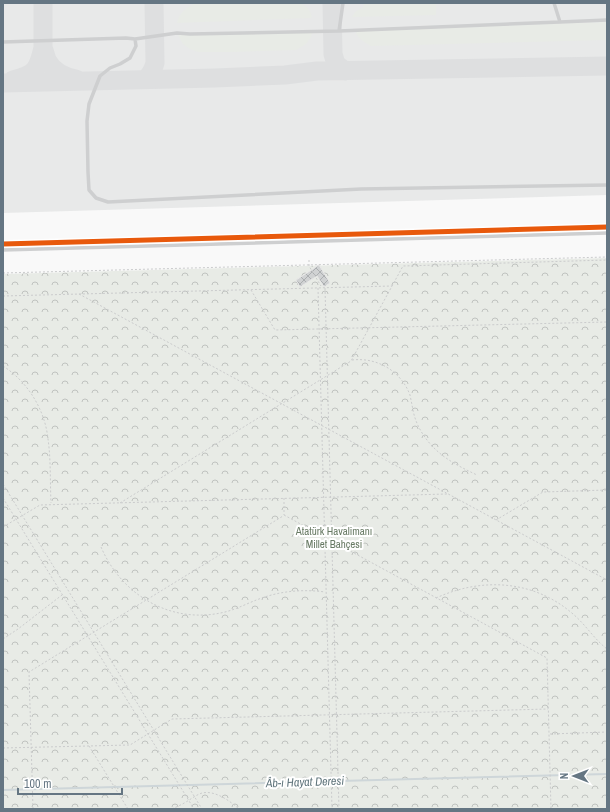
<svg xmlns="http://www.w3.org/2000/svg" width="610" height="812" font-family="'Archivo Narrow',sans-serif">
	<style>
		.built { fill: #e8e9e9 }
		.green { fill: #e8ebe6 }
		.park { fill: url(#park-crowns) }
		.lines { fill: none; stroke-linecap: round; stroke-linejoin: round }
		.stream { stroke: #ced6d9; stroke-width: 2 }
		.taxiway { stroke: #dedfe0; stroke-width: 19 }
		.building { fill: url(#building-cross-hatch); stroke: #e8e8e8 }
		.path { stroke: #cbcccd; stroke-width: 1; stroke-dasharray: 2 2; stroke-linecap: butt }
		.service { stroke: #cecfd0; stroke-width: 3.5 }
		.cycleway-casing { stroke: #fff; stroke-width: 8 }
		.cycleway { stroke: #e8590c; stroke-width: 5 }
		.labels { text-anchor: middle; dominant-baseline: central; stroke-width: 4; stroke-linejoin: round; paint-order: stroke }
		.park-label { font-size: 11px; fill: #687a64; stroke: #fff }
		.water-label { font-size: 12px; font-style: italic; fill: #60757c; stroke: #fff }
	</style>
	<defs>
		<pattern id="park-crowns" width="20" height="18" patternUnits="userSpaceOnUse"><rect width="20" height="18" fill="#e8ebe6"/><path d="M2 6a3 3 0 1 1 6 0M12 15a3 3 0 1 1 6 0" fill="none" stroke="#c0c3c0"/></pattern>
		<pattern id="building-cross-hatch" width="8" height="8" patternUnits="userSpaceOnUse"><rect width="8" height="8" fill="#d0d2d3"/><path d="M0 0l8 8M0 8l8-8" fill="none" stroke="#acafb1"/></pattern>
	</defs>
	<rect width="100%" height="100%" fill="#f9f9f9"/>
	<path class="built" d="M3,3h604v192l-604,18z"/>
	<path class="green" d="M195,3h105c7,4 10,6 12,14l-2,1 -133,5c2,-11 10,-15 18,-20z
		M364,3h72v12l-84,2 3,-5 8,-5z
		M607,22v18l-236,6c-7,-4 -11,-6 -15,-13l2,-3z
		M177,33h135l-1,4 -5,7 -10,6 -66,2h-32l-8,-3 -7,-5z"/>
	<path class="park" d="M607,258v551h-604v-535z"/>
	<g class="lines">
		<path class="stream" d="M3,790l604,-16"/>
		<path class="taxiway" d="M43,3v58
			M332,3l1,51 3,10 9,7
			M145,79c6,-4 8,-9 10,-16l-1,-60
			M13,80c23,-6 25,-11 30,-32 2,4 3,9 4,12 6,11 18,17 29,19
			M3,83l212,-5 70,-3 32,-4 290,-5"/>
	</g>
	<path class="building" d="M319,265l11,18 -6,4 -7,-11 -17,11 -4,-7z"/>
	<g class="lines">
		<path class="path" d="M309,260v6l12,20
			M3,273l604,-16
			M318,288l14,521
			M325,288l14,521
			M251,290l24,40 332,-8
			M79,294l528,286
			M3,296l389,-10
			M352,360c25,-3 49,11 58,35 1,5 2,10 3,15 2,11 7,21 14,30 13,17 31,26 50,35
			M3,366c25,16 42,44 45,73 3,21 2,43 3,64
			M3,484l199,325
			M3,498l191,311
			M284,498v17
			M120,503l231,-142 52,-95 204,-6
			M284,515l263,143 4,151
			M496,520l47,-28 64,-2
			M3,527l37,-22 407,-11
			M101,547c21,49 71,78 124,65 12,-3 23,-9 34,-13 21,-8 44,-10 66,-7
			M436,598c46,-21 98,-18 137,16 13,11 21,25 34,35
			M3,639l15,-10 44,-34
			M550,734l57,-2
			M89,746l39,63
			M3,748l127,-3 42,-26 376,-10
			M33,809l-4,-137 254,-156
			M172,809c4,-2 9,-4 14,-7 5,-3 10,-7 16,-9 13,-3 28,8 37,16
			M602,809l5,-1"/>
		<path class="service" d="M343,3l-4,28 221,-9 -6,-19
			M560,22l47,-2
			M135,39l42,-6 13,1 149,-3
			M3,42l123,-4 9,1 1,7 -6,12 -10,6 -10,4 -10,8 -11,28 -2,17 1,51 1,18 7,8 12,4 253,-13 246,-4
			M3,250l604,-17"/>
		<g class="cycleway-casing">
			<path id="cycleway" d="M3,244l604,-17"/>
		</g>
		<use href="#cycleway" class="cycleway"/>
	</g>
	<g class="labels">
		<g class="park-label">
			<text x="334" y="531">Atatürk Havalimanı<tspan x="334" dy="13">Millet Bahçesi</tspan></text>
		</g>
		<g class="water-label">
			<text transform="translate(305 782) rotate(-2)">Âb-ı Hayat Deresi</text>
		</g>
	</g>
	<rect width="610" height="812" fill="none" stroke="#657683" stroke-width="8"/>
	<g transform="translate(574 776) rotate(270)" stroke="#ffffff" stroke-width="3" paint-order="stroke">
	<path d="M0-3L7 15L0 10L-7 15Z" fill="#657683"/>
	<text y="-6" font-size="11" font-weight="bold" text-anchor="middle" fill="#657683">N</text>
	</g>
	<path d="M18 788v6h104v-6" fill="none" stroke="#657683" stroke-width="2"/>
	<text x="24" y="788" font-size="12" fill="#657683" stroke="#ffffff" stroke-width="3" paint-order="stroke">100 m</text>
</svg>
